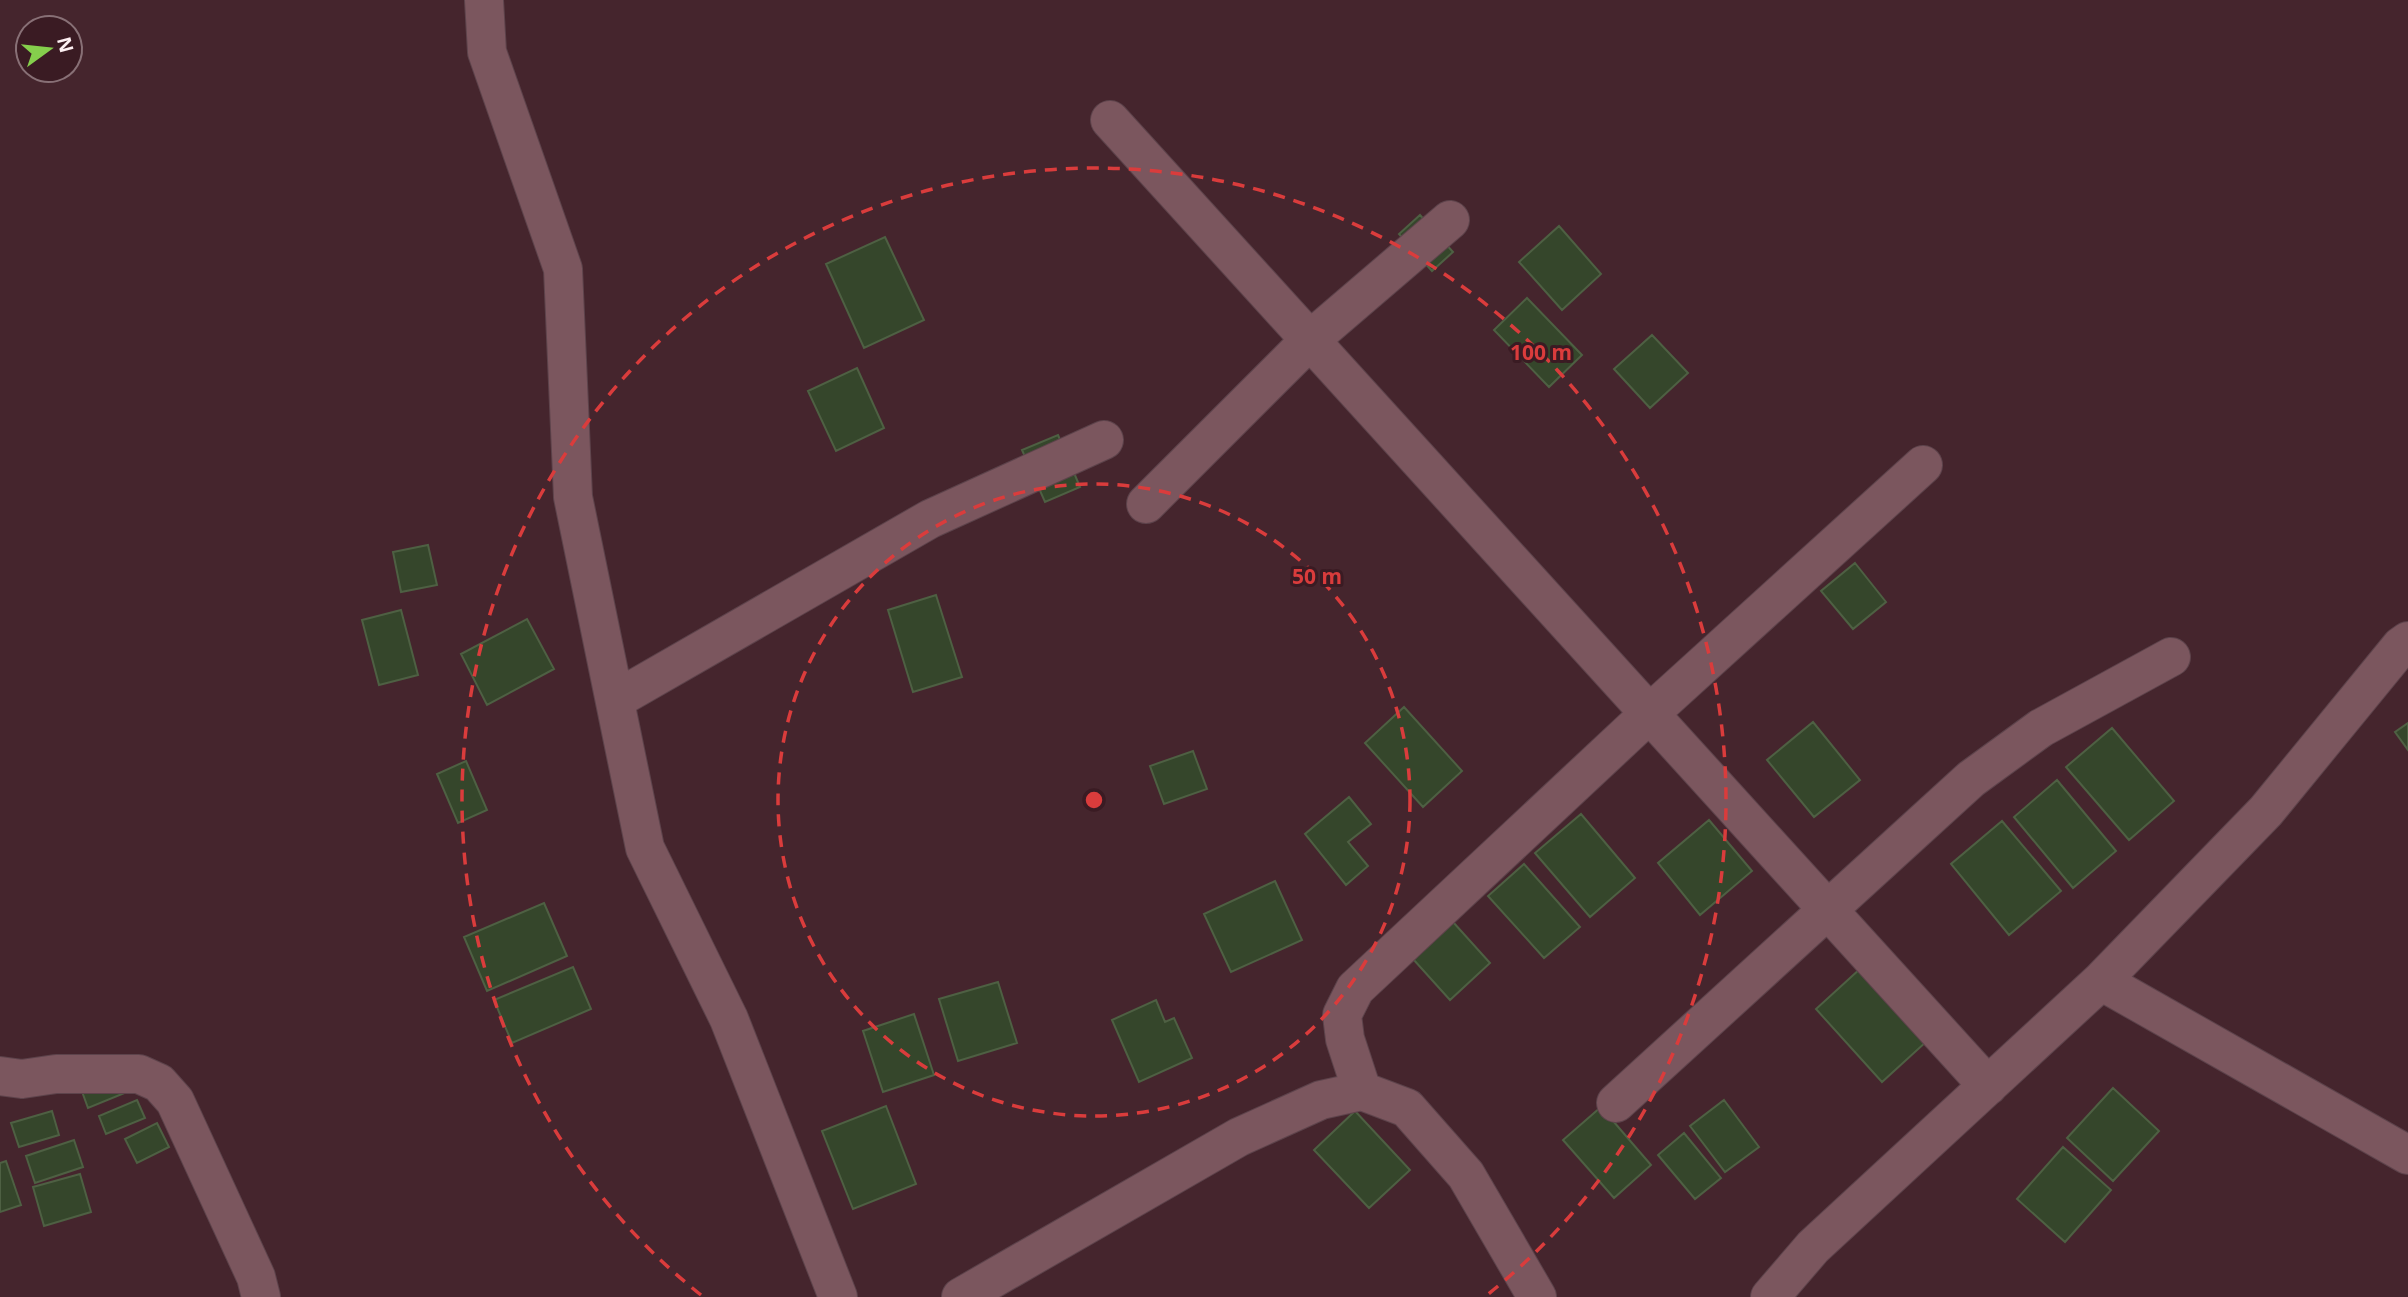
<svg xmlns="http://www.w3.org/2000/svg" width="2408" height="1297" font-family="'Noto Sans',sans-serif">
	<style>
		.building { fill: #35462b; stroke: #4e6043; stroke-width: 2 }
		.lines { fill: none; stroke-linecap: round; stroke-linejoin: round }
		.minor-casing { stroke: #5d434b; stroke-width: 40 }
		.minor { stroke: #7b565e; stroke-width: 38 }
		.ring { fill: none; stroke: #da3c3c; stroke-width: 3.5; stroke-dasharray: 12 9 }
		.centre { fill: #da3c3c; stroke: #3a1b23; stroke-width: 3.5 }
		.ring-label { font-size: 21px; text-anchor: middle; font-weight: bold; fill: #da3c3c; stroke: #3a1b23; stroke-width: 6; stroke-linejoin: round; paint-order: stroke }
	</style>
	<rect width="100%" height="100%" fill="#45252d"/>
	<path class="building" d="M1420,215l33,37 -21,19 -33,-37z
		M1559,226l42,48 -39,36 -43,-48z
		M885,237l39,83 -60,28 -38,-84z
		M1527,298l55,57 -33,32 -55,-57z
		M1652,335l36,38 -38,35 -36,-39z
		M857,368l27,60 -48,23 -28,-60z
		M1058,435l22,52 -35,15 -23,-52z
		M428,545l9,40 -36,7 -8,-40z
		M1855,563l31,39 -33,27 -32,-38z
		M936,595l26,82 -49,15 -25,-82z
		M401,610l17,65 -39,10 -17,-65z
		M527,619l27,50 -67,36 -26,-51z
		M1404,707l58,64 -39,36 -58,-64z
		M1813,722l47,58 -46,37 -47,-57z
		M2408,723v27l-13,-18z
		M2112,728l62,73 -45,39 -63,-73z
		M1193,751l14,38 -43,15 -14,-38z
		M466,761l21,49 -29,13 -21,-49z
		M2057,780l59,71 -43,37 -59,-71z
		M1349,797l22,27 -23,18 20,24 -22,19 -41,-51z
		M1581,814l54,64 -45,39 -55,-64z
		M1709,820l43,51 -52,44 -42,-52z
		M2002,821l59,70 -52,44 -58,-71z
		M1524,864l56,63 -36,31 -56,-62z
		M1275,881l27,59 -71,32 -27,-58z
		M544,903l23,53 -80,35 -23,-54z
		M1453,922l37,41 -40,37 -37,-41z
		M573,967l18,42 -79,34 -18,-43z
		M1861,968l66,73 -45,41 -66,-73z
		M998,982l19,61 -59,18 -19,-62z
		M1156,1000l9,22 9,-4 18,40 -53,24 -27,-62z
		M914,1014l20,61 -51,17 -20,-61z
		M80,1086l47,6 -39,16z
		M2113,1088l46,43 -46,50 -46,-43z
		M137,1100l8,18 -39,16 -7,-18z
		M1724,1100l35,47 -34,25 -35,-46z
		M886,1106l30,78 -63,25 -31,-78z
		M1601,1107l50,58 -37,33 -51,-58z
		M52,1111l7,24 -40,12 -8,-24z
		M1355,1111l55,59 -41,38 -55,-58z
		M157,1123l12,24 -32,16 -12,-24z
		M1684,1133l37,45 -26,21 -37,-44z
		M74,1140l9,27 -48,16 -9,-27z
		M2063,1147l48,43 -46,52 -48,-43z
		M6,1161l15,44 -21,7v-49z
		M80,1174l11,38 -47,14 -11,-39z"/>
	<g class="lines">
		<g class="minor-casing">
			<path id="minor" d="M484,0l3,52 76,217 10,228 72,351 84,171 109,278
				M1110,120l878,966
				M1146,504l164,-164 140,-120
				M615,700l315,-181 174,-79
				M2101,981l307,174
				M0,1076l22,3 34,-5h83l20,9 16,18 81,176 5,20
				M1362,1091l-17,-52 -3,-24 13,-26 294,-275 274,-249
				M1616,1103l355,-324 70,-51 130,-71
				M961,1297l278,-160 82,-37 41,-9 45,17 59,67 71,122
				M1770,1297l43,-50 288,-266 165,-170 135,-165 7,-5"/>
		</g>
		<use href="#minor" class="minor"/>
	</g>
	<g class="ring">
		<circle cx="1094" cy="800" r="316"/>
		<path d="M701 1295A632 632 0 1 1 1487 1295"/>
	</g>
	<circle cx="1094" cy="800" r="10" class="centre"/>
	<g class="ring-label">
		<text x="1541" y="360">100 m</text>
		<text x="1317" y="584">50 m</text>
	</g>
	<g transform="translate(49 49) rotate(75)"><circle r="33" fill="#3a1b23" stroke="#887076" stroke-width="2"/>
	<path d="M0-5L12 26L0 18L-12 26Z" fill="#85cf4c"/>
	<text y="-10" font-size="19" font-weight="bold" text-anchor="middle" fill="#fdeff2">N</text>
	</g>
</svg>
